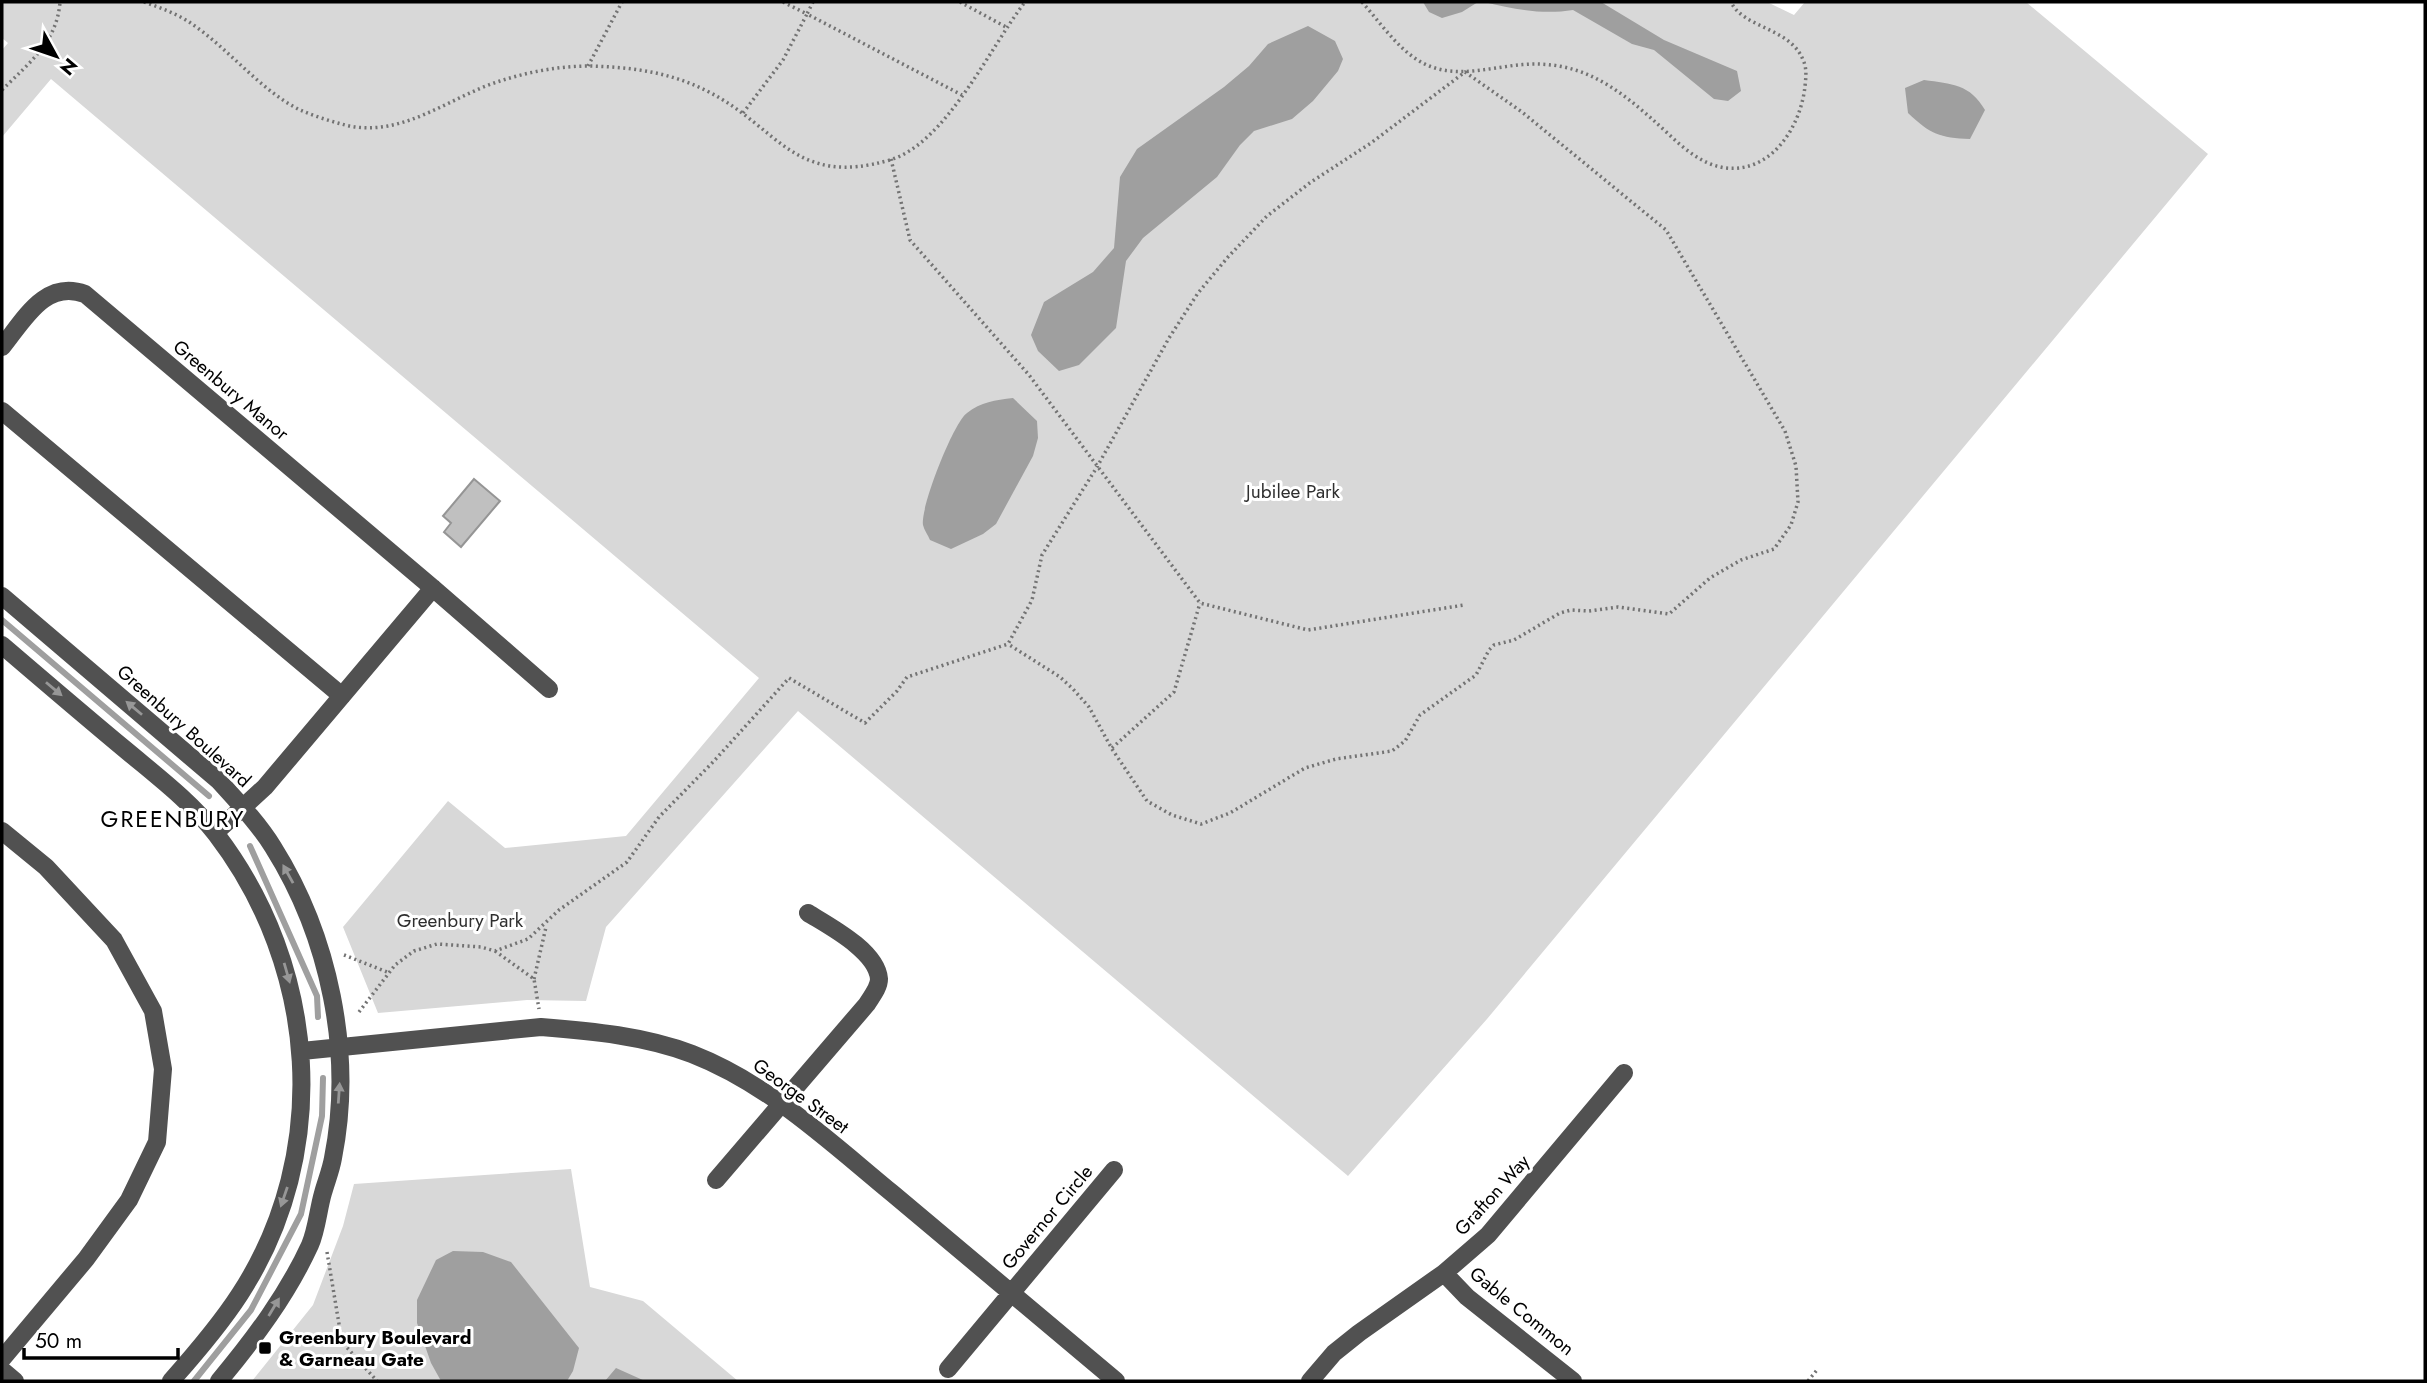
<svg xmlns="http://www.w3.org/2000/svg" width="2427" height="1383" font-family="Jost,sans-serif">
	<style>
		.green { fill: #d8d8d8 }
		.water { fill: #9f9f9f }
		.lines { fill: none; stroke-linecap: round; stroke-linejoin: round }
		.stream { stroke: #9f9f9f; stroke-width: 6 }
		.building { fill: #c0c0c0; stroke: #959595; stroke-width: 2 }
		.path { stroke: #737373; stroke-width: 3.5; stroke-dasharray: 2 3.5; stroke-linecap: butt }
		.minor { stroke: #515151; stroke-width: 18 }
		.oneway { fill: #979797 }
		.poi-dot { fill: #000; stroke: #fff; stroke-width: 2.5 }
		.labels { text-anchor: middle; dominant-baseline: central; stroke-width: 6; stroke-linejoin: round; paint-order: stroke }
		.street-label { font-size: 19px; fill: #000; stroke: #fff }
		.park-label { font-size: 19px; fill: #2f2f2f; stroke: #fff }
		.poi-label { font-size: 19px; font-weight: bold; fill: #000; stroke: #fff; text-anchor: start }
		.quarter-label { font-size: 23px; letter-spacing: 2px; fill: #000; stroke: #fff }
	</style>
	<rect width="100%" height="100%" fill="#fff"/>
	<path class="green" d="M2,2h1765l27,13 11,-13h221l182,152 -721,865 -139,157 -550,-465 -192,216 -20,74 -59,-1 -149,13 -35,-86 105,-126 57,47 121,-12 133,-158 -708,-599 -49,58v-87l6,-7 -6,-5z
		M571,1169l19,118 53,14 95,80h-486l61,-76 30,-79 11,-42z"/>
	<path class="water" d="M1423,2h55l-16,10 -20,6 -13,-6z
		M1484,2h117l63,38 73,31 4,20 -13,10 -14,-2 -60,-49 -22,-6 -59,-34c-31,5 -59,-1 -89,-8z
		M1308,26l27,15 8,18 -5,12 -25,30 -21,18 -38,12 -14,14 -23,32 -74,61 -17,23 -10,67 -37,37 -20,6 -21,-20 -7,-16 13,-33 49,-30 21,-24 6,-71 17,-28 87,-62 25,-21 19,-22z
		M1924,80c28,4 46,4 61,30l-15,29c-30,-1 -40,-5 -62,-26l-3,-25z
		M1013,398l24,23 1,17 -5,18 -37,68 -13,10 -32,15 -21,-9c-2,-5 -6,-10 -7,-15 -3,-16 30,-102 44,-112 14,-11 28,-13 46,-15z
		M453,1251l30,1 28,10 68,86 -6,23 -6,10h-126l-10,-18 -14,-40v-23l19,-40z
		M616,1368l29,13h-40z"/>
	<g class="lines">
		<path class="stream" d="M2,620l207,176
			M250,846l67,150 1,21
			M194,1381l57,-71 50,-96 21,-98 1,-38"/>
	</g>
	<path class="building" d="M474,479l26,22 -39,46 -17,-15 7,-9 -8,-7z"/>
	<g class="lines">
		<path class="path" d="M144,2c17,6 34,12 48,22 37,25 68,66 108,86 14,6 30,11 45,15 57,14 104,-28 155,-44 28,-9 59,-15 89,-15 41,1 81,6 118,25 72,36 86,97 183,69 56,-17 99,-111 135,-158
			M783,2l24,12 6,-12
			M960,2l46,25
			M1362,2c17,19 33,43 54,57 38,25 78,5 119,5 19,0 39,4 56,12 22,10 43,27 61,43 21,18 43,45 74,49 46,5 75,-42 79,-82 1,-9 2,-18 -2,-26 -12,-32 -60,-32 -72,-58
			M588,66l34,-64
			M2,90c27,-27 55,-48 58,-88
			M743,113l40,-53 24,-46 155,81
			M891,159l19,81 119,135 171,228 108,27 156,-25
			M1112,748l62,-56 26,-89
			M495,951l39,28 5,30
			M344,955l46,18
			M534,979l12,-52
			M359,1012l36,-47 19,-14 23,-7 44,3 14,4 33,-12 31,-29 68,-48 32,-45 55,-56 75,-83 76,45 32,-32 10,-14 101,-33 24,-44 10,-45 55,-88 72,-129 29,-45 30,-36 39,-41 44,-34 60,-39 94,-71 57,40 144,118 119,201 11,35 2,36 -7,23 -17,24 -33,11 -31,18 -41,36 -51,-7 -29,4 -18,-1 -11,3 -46,27 -20,5 -5,5 -13,25 -56,40 -15,26 -13,10 -56,8 -31,9 -75,45 -29,11 -29,-9 -25,-14 -35,-52 -23,-42 -16,-18 -13,-12 -52,-33
			M327,1252l15,90 35,39
			M1808,1381l9,-11"/>
		<path class="minor" d="M2,347c22,-27 43,-68 83,-53l348,294 116,101
			M2,411l340,285
			M2,596l217,185c19,21 39,42 54,66 56,89 81,206 60,311 -2,12 -7,24 -10,35 -5,17 -6,36 -13,52 -23,50 -56,94 -91,136
			M2,645c42,36 83,71 125,106 31,26 64,51 89,83 102,133 116,318 24,460 -20,31 -45,60 -69,87
			M2,831l44,36 68,73 39,71 10,58 -6,73 -28,58 -43,59 -84,100
			M215,833l50,-46 168,-199
			M302,1051l239,-24c51,4 104,9 151,27 77,30 138,88 200,139 75,63 150,125 224,188
			M716,1180l151,-176c4,-7 12,-16 12,-25 -2,-28 -50,-53 -71,-66
			M1444,1273l23,24 106,84
			M948,1369l166,-199
			M2,1370l13,11
			M1310,1381l24,-28 25,-20 85,-60 44,-38 136,-162"/>
	</g>
	<defs><path id="oneway-solid" d="M-6-.8H1V-3.2L6.5 0L1 3.2V.8H-6Z" transform="scale(1.75)"/></defs>
	<g class="oneway">
		<use href="#oneway-solid" transform="translate(54 689) rotate(40)"/>
		<use href="#oneway-solid" transform="translate(134 708) rotate(-140)"/>
		<use href="#oneway-solid" transform="translate(288 874) rotate(-119)"/>
		<use href="#oneway-solid" transform="translate(287 973) rotate(74)"/>
		<use href="#oneway-solid" transform="translate(339 1093) rotate(-86)"/>
		<use href="#oneway-solid" transform="translate(284 1197) rotate(109)"/>
		<use href="#oneway-solid" transform="translate(274 1307) rotate(-59)"/>
	</g>
	<rect class="poi-dot" x="258" y="1341" width="14" height="14" rx="3.5"/>
	<g class="labels">
		<g class="street-label">
			<text transform="translate(231 390) rotate(40)">Greenbury Manor</text>
			<text transform="translate(184 726) rotate(42)">Greenbury Boulevard</text>
			<text transform="translate(801 1096) rotate(36)">George Street</text>
			<text transform="translate(1492 1195) rotate(-48)">Grafton Way</text>
			<text transform="translate(1047 1217) rotate(-50)">Governor Circle</text>
			<text transform="translate(1522 1311) rotate(39)">Gable Common</text>
		</g>
		<g class="park-label">
			<text x="1293" y="491">Jubilee Park</text>
			<text x="460" y="920">Greenbury Park</text>
		</g>
		<g class="poi-label">
			<text x="279" y="1337">Greenbury Boulevard<tspan x="279" dy="22">&amp; Garneau Gate</tspan></text>
		</g>
		<g class="quarter-label">
			<text x="173" y="819">GREENBURY</text>
		</g>
	</g>
	<rect width="2427" height="1383" fill="none" stroke="#000000" stroke-width="7"/>
	<g transform="translate(56 56) rotate(130)" stroke="#ffffff" stroke-width="5" paint-order="stroke">
	<path d="M0-5L12 26L0 18L-12 26Z" fill="#000000"/>
	<text y="-10" font-size="19" font-weight="bold" text-anchor="middle" fill="#000000">N</text>
	</g>
	<path d="M24 1348v10h154v-10" fill="none" stroke="#000000" stroke-width="3.5"/>
	<text x="35" y="1348" font-size="21" fill="#000000" stroke="#ffffff" stroke-width="5" paint-order="stroke">50 m</text>
</svg>
